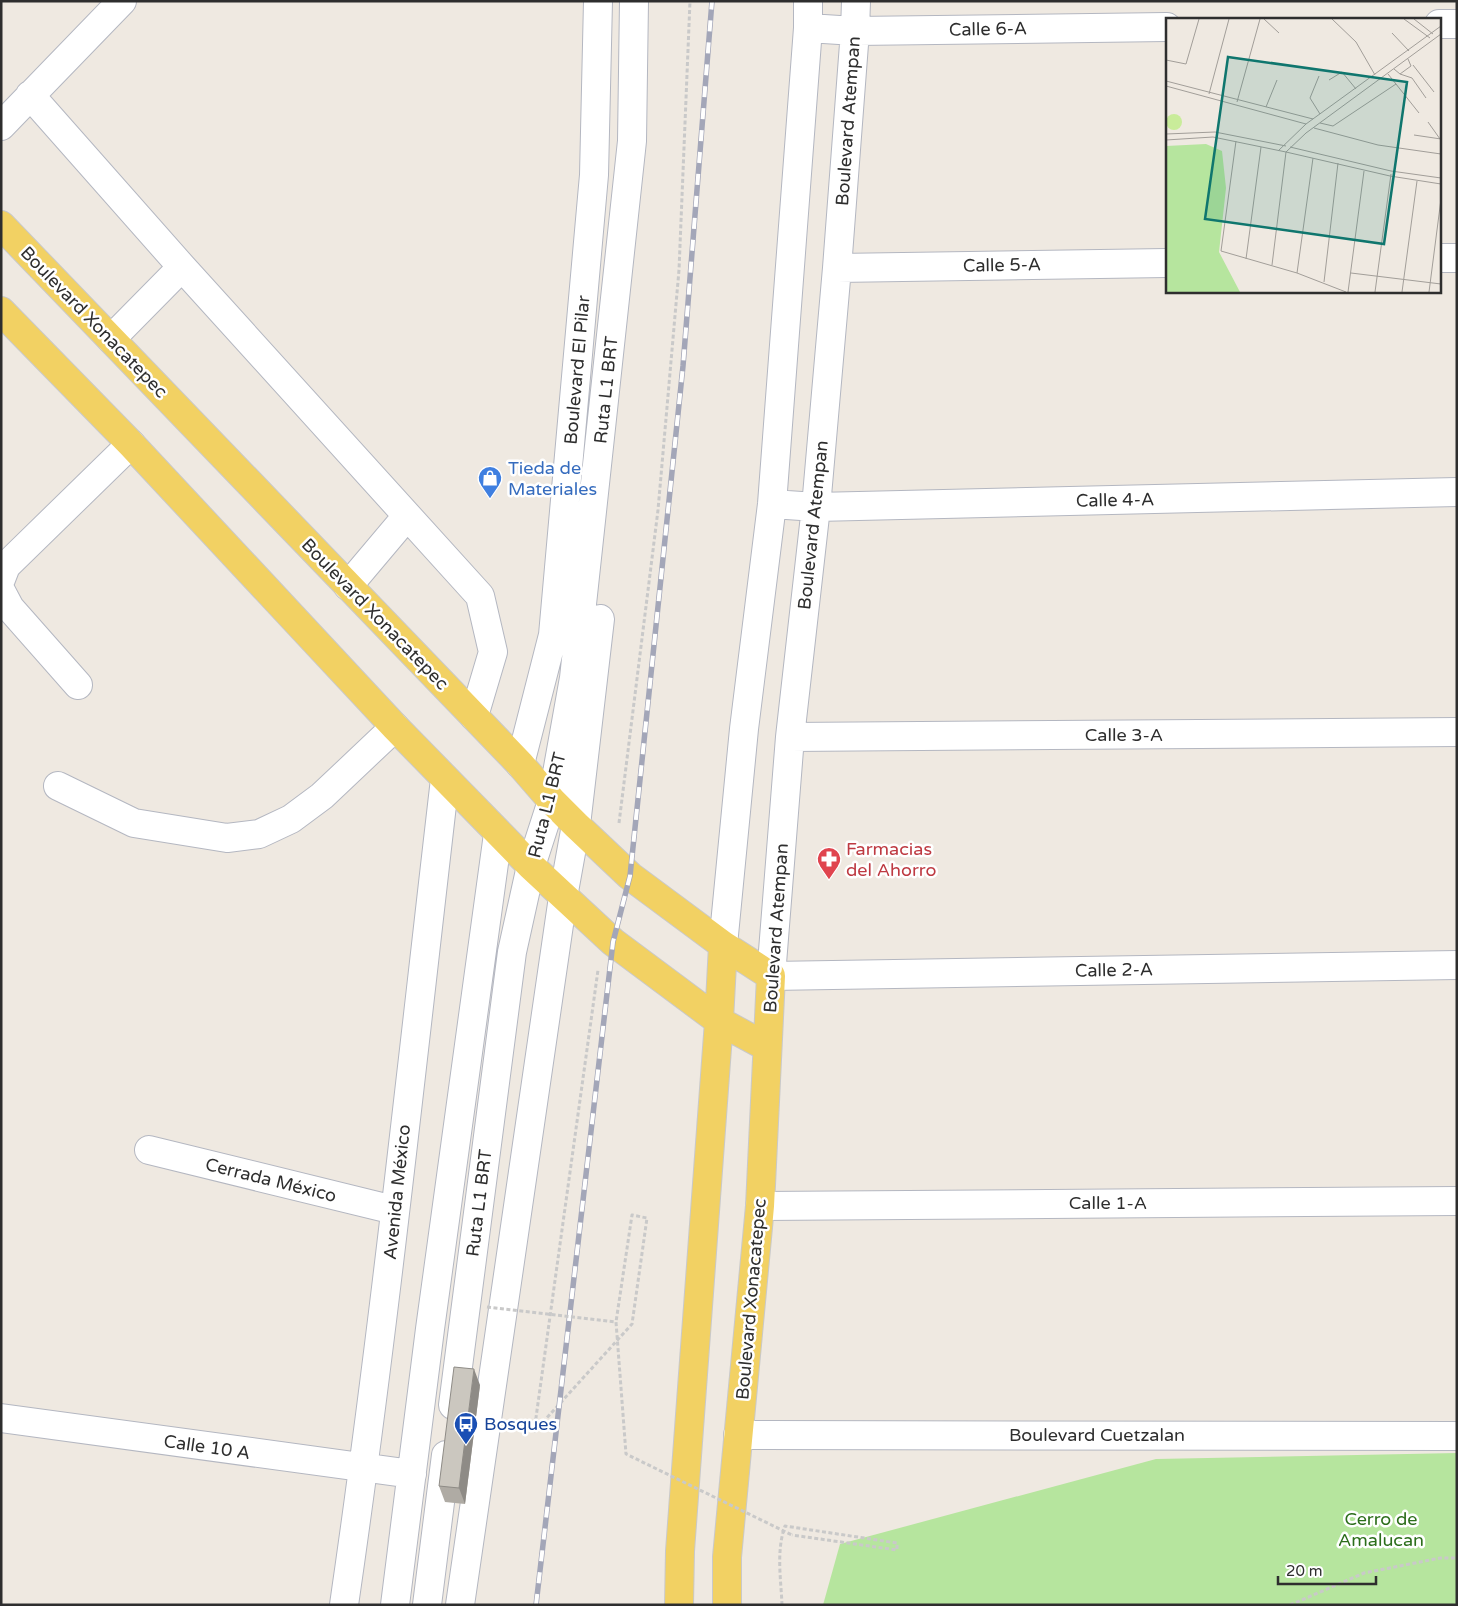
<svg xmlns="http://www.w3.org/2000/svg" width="1458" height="1606" font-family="'Varela Round',sans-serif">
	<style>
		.green { fill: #b6e59e }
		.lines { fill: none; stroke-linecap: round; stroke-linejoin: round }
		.minor-casing { stroke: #b4b7c1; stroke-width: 30 }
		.major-casing { stroke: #c9c9c9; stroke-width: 30 }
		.path { stroke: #c9c9c9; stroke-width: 3; stroke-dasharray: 4 2.5; stroke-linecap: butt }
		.minor { stroke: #fff; stroke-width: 28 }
		.major { stroke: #f2d163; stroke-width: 28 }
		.rail-casing { stroke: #a3a6b8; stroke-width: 5.5 }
		.rail { stroke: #fff; stroke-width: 4; stroke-dasharray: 11; stroke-linecap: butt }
		.path-bridge { stroke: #c9c9c9; stroke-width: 3; stroke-dasharray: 4 2.5; stroke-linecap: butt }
		.wall { fill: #afaba4 }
		.shaded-wall { fill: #8e8b86 }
		.building { fill: #cbc7bf; stroke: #8e8b86 }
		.labels { text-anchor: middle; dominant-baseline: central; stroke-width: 5; stroke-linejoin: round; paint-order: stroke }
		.street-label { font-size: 18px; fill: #2e2e2e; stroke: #fff }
		.shop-label { font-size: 18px; fill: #366cbe; stroke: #fff; text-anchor: start }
		.health-label { font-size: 18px; fill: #be3a42; stroke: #fff; text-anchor: start }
		.transit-label { font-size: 18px; fill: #164399; stroke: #fff; text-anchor: start }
		.park-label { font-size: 18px; fill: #2c6e1b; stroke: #fff }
		.inset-road { fill: none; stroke: #a29e99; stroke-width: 1 }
		.view { fill: #0f766e; fill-opacity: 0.15; stroke: #0f766e; stroke-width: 2.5 }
		.inset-edge { fill: none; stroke: #2e2e2e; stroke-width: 2.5 }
	</style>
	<rect width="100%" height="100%" fill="#efe9e1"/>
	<path class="green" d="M1457,1453v152h-634l17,-61 316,-85z"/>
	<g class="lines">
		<g class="minor-casing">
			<path id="minor" d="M856,1l-1,30 -18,237 -21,239 -26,230 -19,239 686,-11
				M1439,24h18
				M808,28l47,3 312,-4
				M30,95l152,172 298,329 13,56 -19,64
				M1,126l121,-125
				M1439,258h18
				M837,268l330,-5
				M111,339l71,-72
				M772,504l44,3 641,-15
				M1,579l5,-13 125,-122
				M348,586l59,-70
				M1,591l9,17 68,77
				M790,737l667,-5
				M520,764l33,-129 41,-460 4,-174
				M58,786l76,37 93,15 32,-4 32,-15 31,-23 73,-69
				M723,945l21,-216 28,-225 36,-476v-27
				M149,1150l245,60
				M760,1206l697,-5
				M453,1405l59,-453 19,-86 21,-65 22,-123 58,-537 2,-140
				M1,1418l411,56
				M738,1435l719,1
				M344,1605c40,-275 69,-551 101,-826
				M395,1605l35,-276 68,-495
				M427,1605l19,-150
				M460,1605l103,-708 13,-72 24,-206"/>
		</g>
		<g class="major-casing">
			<path id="major" d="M1,225l519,539 32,37 24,24 54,51 93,69 48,31 -11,230 -33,351v48
				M1,311l130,133 264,283 136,139 82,76 106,79 48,26
				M679,1605l1,-54 39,-530 4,-76"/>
		</g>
		<path class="path" d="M619,823l39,-313 21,-240 11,-269
			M534,1432l64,-462
			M534,1432l98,-108 15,-106 -15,-3 -16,107
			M782,1605c-1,-26 -6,-54 3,-79l112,17v7l-105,-15
			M1290,1605l74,-32 76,-15h17"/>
		<use href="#minor" class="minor"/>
		<use href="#major" class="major"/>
		<g class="rail-casing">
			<path id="rail" d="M536,1605l77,-663 17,-66 53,-510 29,-365"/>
		</g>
		<use href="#rail" class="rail"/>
		<path class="path-bridge" d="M487,1307l129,15 10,132 166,81"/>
	</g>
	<path class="wall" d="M480,1385l-15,119 -20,-2 -6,-16z"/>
	<path class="shaded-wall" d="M474,1369l6,16 -15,119 -6,-16z"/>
	<path class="building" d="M454,1367l20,2 -15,119 -20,-2z"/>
	<defs>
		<g id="shop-pin" transform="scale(1.25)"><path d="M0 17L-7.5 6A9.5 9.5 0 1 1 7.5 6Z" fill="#3f7fe0" stroke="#fff"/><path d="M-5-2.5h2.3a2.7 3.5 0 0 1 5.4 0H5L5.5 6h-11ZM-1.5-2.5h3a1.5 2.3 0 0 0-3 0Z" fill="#fff"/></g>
		<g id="pharmacy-pin" transform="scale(1.25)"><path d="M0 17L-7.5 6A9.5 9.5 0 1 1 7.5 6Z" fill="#e0444e" stroke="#fff"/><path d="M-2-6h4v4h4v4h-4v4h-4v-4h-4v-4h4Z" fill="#fff"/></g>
		<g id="bus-pin" transform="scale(1.25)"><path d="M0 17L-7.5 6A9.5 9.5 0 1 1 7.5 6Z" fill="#1a4fb4" stroke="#fff"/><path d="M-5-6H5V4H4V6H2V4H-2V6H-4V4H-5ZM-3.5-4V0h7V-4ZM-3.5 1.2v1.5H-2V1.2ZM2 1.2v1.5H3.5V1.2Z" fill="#fff"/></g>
	</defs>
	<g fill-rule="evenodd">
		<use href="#shop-pin" x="490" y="478"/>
		<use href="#pharmacy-pin" x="829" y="859"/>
		<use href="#bus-pin" x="466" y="1424"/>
	</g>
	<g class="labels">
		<g class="street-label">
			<text transform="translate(988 29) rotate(-1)">Calle 6-A</text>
			<text transform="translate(848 121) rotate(-86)">Boulevard Atempan</text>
			<text transform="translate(1002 265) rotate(-1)">Calle 5-A</text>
			<text transform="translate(94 322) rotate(46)">Boulevard Xonacatepec</text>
			<text transform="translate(577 370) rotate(-85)">Boulevard El Pilar</text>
			<text transform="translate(606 390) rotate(-84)">Ruta L1 BRT</text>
			<text transform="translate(1115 500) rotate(-1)">Calle 4-A</text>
			<text transform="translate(813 525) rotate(-84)">Boulevard Atempan</text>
			<text transform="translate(375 614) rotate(46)">Boulevard Xonacatepec</text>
			<text x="1124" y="735">Calle 3-A</text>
			<text transform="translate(547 805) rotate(-76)">Ruta L1 BRT</text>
			<text transform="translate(776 928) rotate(-86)">Boulevard Atempan</text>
			<text transform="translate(1114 970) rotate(-1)">Calle 2-A</text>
			<text transform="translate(271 1180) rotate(14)">Cerrada México</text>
			<text transform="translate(397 1192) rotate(-84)">Avenida México</text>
			<text transform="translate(479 1203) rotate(-83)">Ruta L1 BRT</text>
			<text x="1108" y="1203">Calle 1-A</text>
			<text transform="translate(751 1299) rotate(-85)">Boulevard Xonacatepec</text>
			<text x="1097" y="1435">Boulevard Cuetzalan</text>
			<text transform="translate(207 1447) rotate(8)">Calle 10 A</text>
		</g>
		<g class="shop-label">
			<text x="508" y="468">Tieda de<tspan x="508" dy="21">Materiales</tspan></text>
		</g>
		<g class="health-label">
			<text x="846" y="849">Farmacias<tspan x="846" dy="21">del Ahorro</tspan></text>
		</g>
		<g class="transit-label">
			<text x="484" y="1424">Bosques</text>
		</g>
		<g class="park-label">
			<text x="1381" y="1519">Cerro de<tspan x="1381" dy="21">Amalucan</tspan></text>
		</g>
	</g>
	<g transform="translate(1166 18)">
		<rect width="275" height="275" fill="#efe9e1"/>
		<path d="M40,126l16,7 4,37 -7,64 21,40h-74v-146z" fill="#b6e59e"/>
		<path d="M0 104a8 8 0 1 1 16 0a8 8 0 1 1-16 0Z" fill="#c9ec9a"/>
		<path class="inset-road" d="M98,1l15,14M166,1l24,23 19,33M238,1l26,19M248,1l19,15M226,15l17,18M0,42l20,4 13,-45M247,47l21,27M228,51l6,5 11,-8 -3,-7M222,56l31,39M234,56l12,4 14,20M153,58l-9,22 10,16M163,62l13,-8 14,17M0,63l147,38M0,68l140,38M43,76l20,-75M71,84l23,-83M100,89l11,-27M262,104l12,17M154,105l13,3 63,-42M148,110l64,17 63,9M0,116l49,-2 71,14M248,117l27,4M0,122l47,-3 73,15 20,-19 135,-99M70,123l-15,110 76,22 49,19M124,129l101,24 50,7M112,133l28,-27 135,-98M80,241l15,-112M106,247l14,-113 104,24 51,8M131,255l16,-115M185,255l90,11M158,264l14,-119M182,274l16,-121M209,274l16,-118M236,274l15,-111M263,274l12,-93"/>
		<path class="view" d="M62,39l179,25 -23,162 -179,-25z"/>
		<rect width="275" height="275" class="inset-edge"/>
	</g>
	<rect width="1458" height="1606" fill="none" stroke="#2e2e2e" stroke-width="5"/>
	<path d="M1278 1576v8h98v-8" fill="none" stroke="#2e2e2e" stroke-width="2.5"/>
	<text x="1286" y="1576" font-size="15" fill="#2e2e2e" stroke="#ffffff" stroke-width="4" paint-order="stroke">20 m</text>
</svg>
